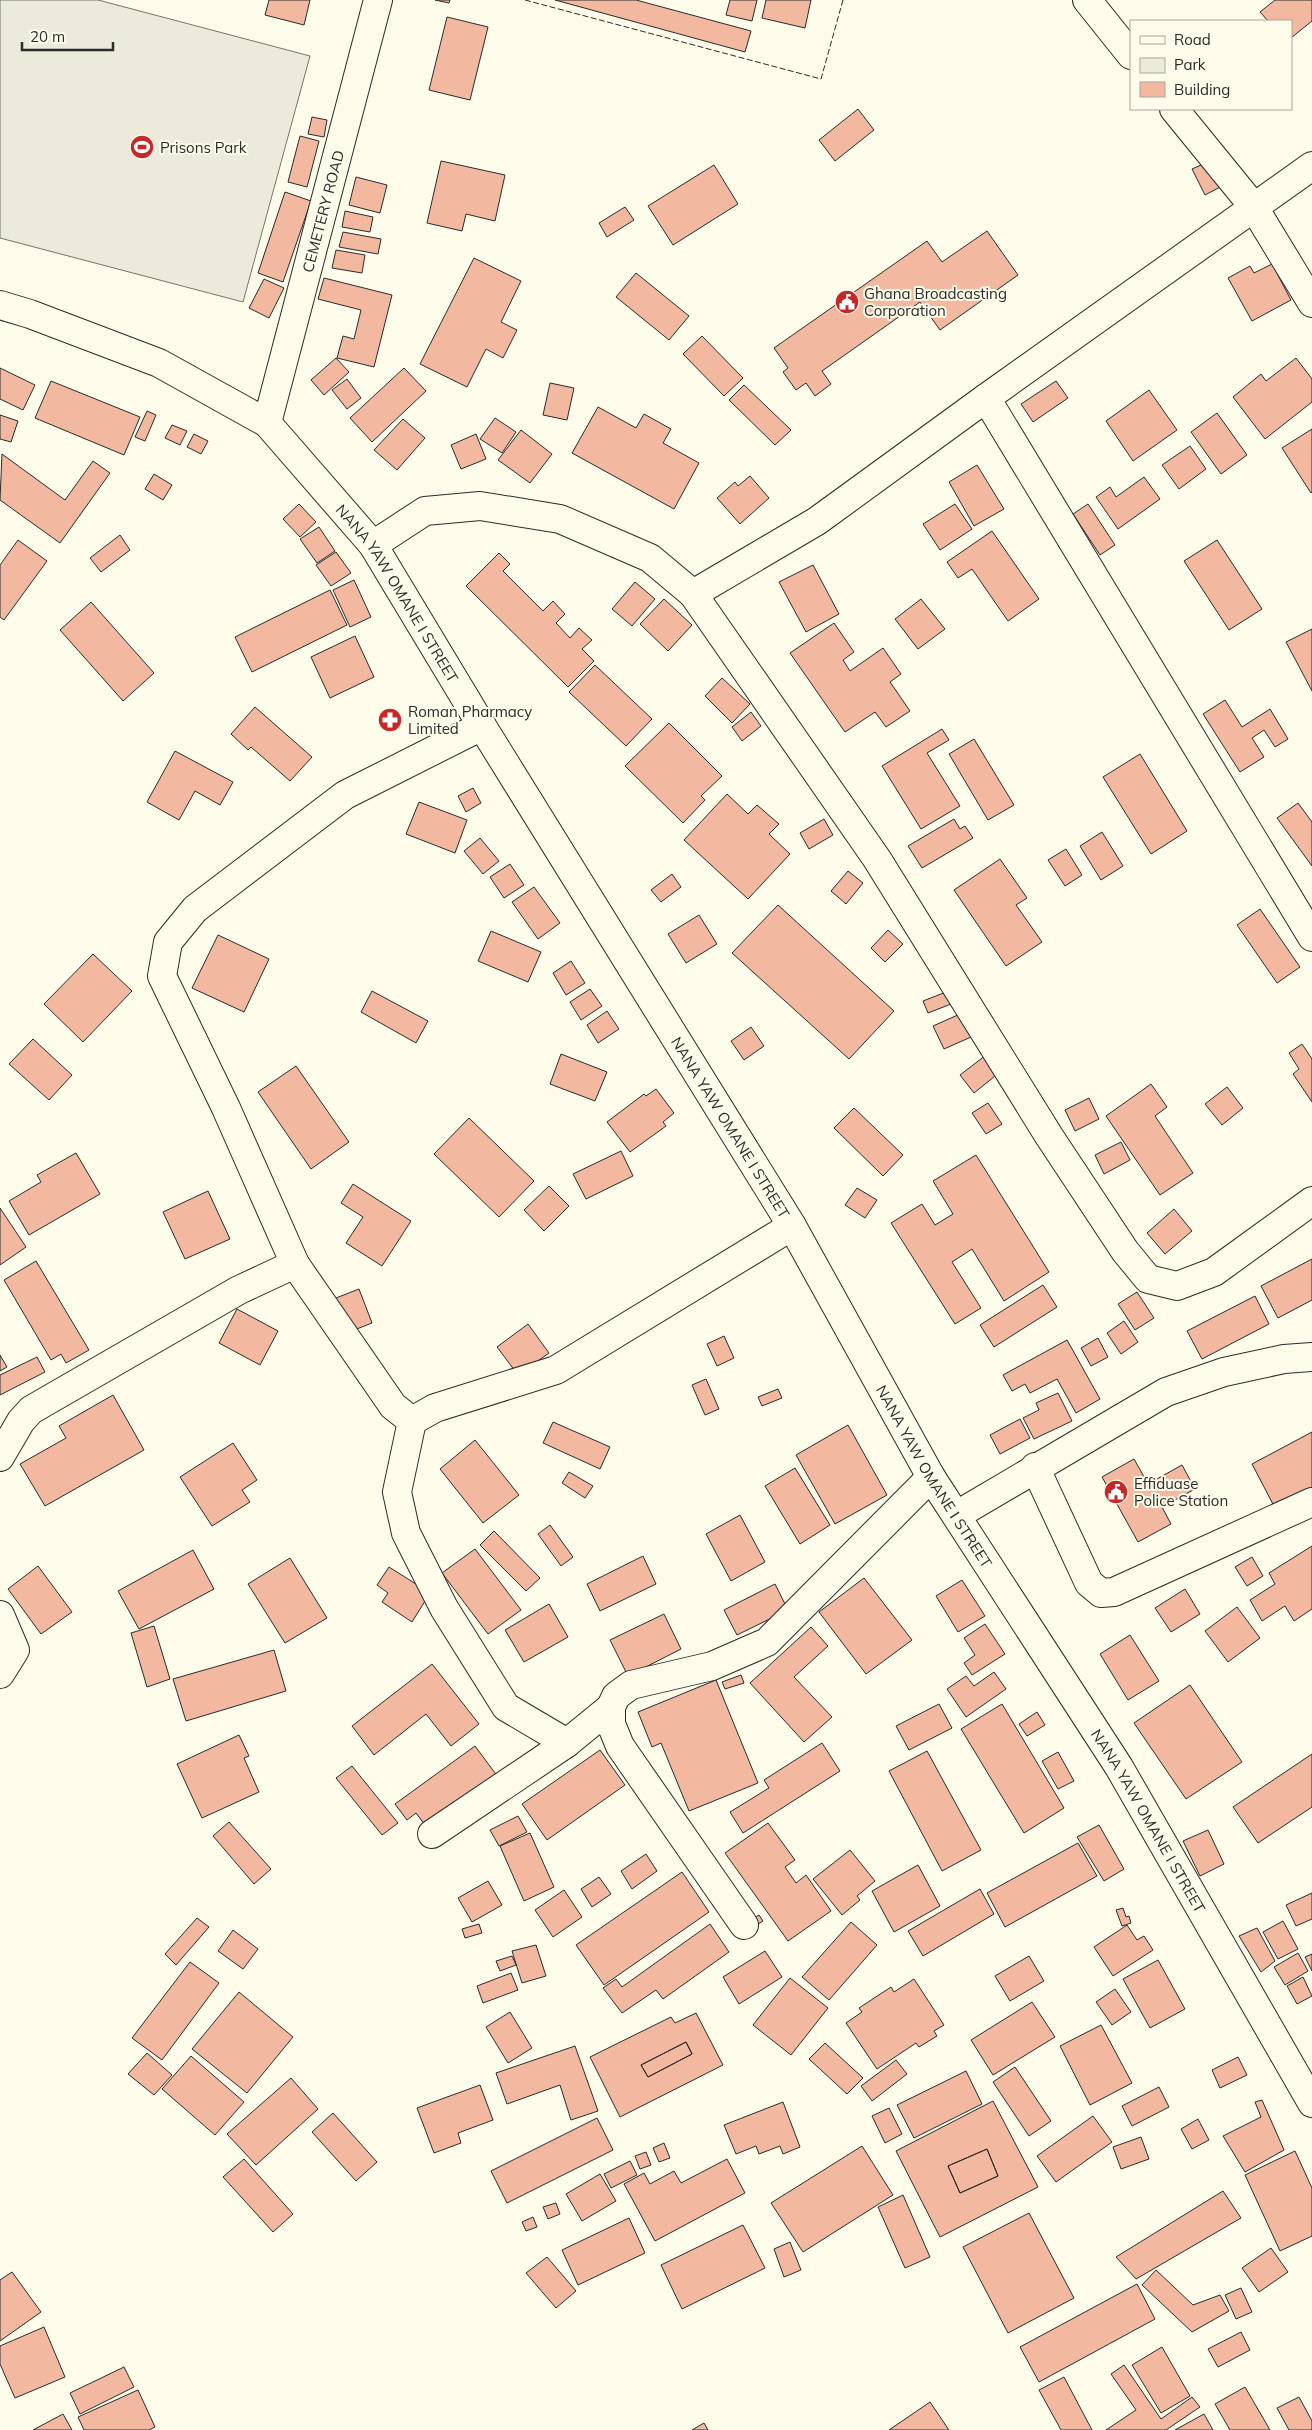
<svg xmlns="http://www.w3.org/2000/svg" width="1312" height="2430" font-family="Mulish,sans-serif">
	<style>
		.green { fill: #ecebdb; stroke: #74746e }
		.building { fill: #f2b8a0; stroke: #2b2b2b; fill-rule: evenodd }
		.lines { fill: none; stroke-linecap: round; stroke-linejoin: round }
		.minor-casing { stroke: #2b2b2b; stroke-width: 30 }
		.primary-casing { stroke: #2b2b2b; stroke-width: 30 }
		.minor { stroke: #fdfbea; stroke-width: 28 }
		.primary { stroke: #fdfbea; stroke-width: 28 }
		.fence { stroke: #2b2b2b; stroke-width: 1; stroke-dasharray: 6 2.5; stroke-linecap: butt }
		.labels { text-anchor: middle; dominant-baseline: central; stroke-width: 4; stroke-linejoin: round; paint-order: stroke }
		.poi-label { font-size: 15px; fill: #2b2b2b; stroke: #fdfbea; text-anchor: start }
		.street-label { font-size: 15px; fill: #2b2b2b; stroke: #fdfbea }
	</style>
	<rect width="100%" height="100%" fill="#fdfbea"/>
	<path class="green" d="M0,0h98l212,56 -67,246 -243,-64z"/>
	<path class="building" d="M269,0h41l-6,25 -39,-10z
		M435,0h15l-1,3z
		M555,0h81l115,31 -6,21z
		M730,0h27l-5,21 -26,-6z
		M766,0h45l-6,28 -43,-10z
		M1275,0h37v21l-21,17v-17h-23l-8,-9z
		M447,17l41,10 -18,73 -41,-10z
		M858,109l16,21 -39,31 -16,-21z
		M312,117l15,3 -3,17 -16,-3z
		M300,136l19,5 -12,46 -19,-5z
		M1212,160l12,25 -19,10 -13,-26z
		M441,161l64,14 -10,46 -29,-7 -4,17 -35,-8z
		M714,165l24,39 -65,41 -25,-39z
		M356,177l31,8 -7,28 -31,-8z
		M285,192l26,9 -28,81 -25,-9z
		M625,207l9,13 -27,17 -8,-14z
		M345,211l28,6 -3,15 -28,-5z
		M987,231l31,44 -78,55 -20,-28 -98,69 9,13 -16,12 -9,-13 -10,7 -13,-18 5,-4 -14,-20 153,-107 15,21z
		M343,232l38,7 -3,15 -39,-7z
		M336,250l29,5 -3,18 -30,-5z
		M474,258l47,23 -20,41 16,8 -14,28 -17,-9 -19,38 -47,-23z
		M1272,264l19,36 -39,21 -24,-43 22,-12 4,7z
		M636,273l53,43 -20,24 -53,-43z
		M324,278l68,17 -18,72 -37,-9 6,-22 11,3 7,-29 -43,-11z
		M264,279l20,9 -15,30 -20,-10z
		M702,336l41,42 -19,18 -41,-42z
		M336,358l13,14 -25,23 -13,-15z
		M1296,358l16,21v23l-47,37 -32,-42 28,-23 5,7z
		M0,368l35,17 -12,25 -23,-11z
		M404,368l22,23 -54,51 -22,-24z
		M347,379l14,19 -14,11 -15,-19z
		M51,381l89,36 -16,38 -89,-37z
		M1056,381l12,17 -35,24 -12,-18z
		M550,383l24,5 -7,32 -24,-5z
		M744,385l47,45 -16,15 -46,-45z
		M1149,390l28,40 -44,31 -27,-40z
		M598,407l38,21 8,-14 27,15 -8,14 36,20 -25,46 -102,-56z
		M147,411l9,4 -11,26 -10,-4z
		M1217,413l30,42 -26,19 -30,-42z
		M0,415l18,6 -7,21 -11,-3z
		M495,418l21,14 -14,21 -22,-14z
		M403,419l22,19 -28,32 -23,-20z
		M172,425l15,6 -7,14 -15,-7z
		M1312,429v63l-1,1 -29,-45z
		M521,430l31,24 -22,29 -32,-23z
		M194,434l14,7 -7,13 -14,-7z
		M476,434l10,25 -25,10 -10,-24z
		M1190,446l16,23 -27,20 -17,-24z
		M2,454l63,46 28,-39 17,12 -50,70 -60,-43z
		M977,465l27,44 -30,17 -25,-44z
		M154,474l18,11 -9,15 -18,-11z
		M750,476l19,22 -29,26 -23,-26 18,-16 3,4z
		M1144,477l16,22 -42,30 -22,-32 14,-10 6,10z
		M299,504l17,18 -16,15 -17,-18z
		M955,504l17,25 -32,21 -17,-26z
		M1088,504l27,41 -15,10 -27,-41z
		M319,527l16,24 -18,12 -17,-24z
		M992,531l47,68 -31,22 -36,-52 -14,9 -11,-16z
		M120,535l10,15 -29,22 -11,-14z
		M18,540l29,21 -43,59 -4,-3v-52z
		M1217,540l45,69 -33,21 -45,-69z
		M336,552l15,21 -20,13 -15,-21z
		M499,553l11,11 -7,7 40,40 10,-10 12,13 -9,9 14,15 9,-10 13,12 -10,9 12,12 -26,26 -102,-101z
		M813,565l26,49 -33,18 -27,-50z
		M354,580l17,37 -21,10 -17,-37z
		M635,582l20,17 -23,27 -20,-17z
		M330,590l17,35 -95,47 -17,-35z
		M664,599l28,26 -24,26 -28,-27z
		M921,599l24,30 -27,20 -23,-30z
		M91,602l63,71 -31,28 -63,-71z
		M834,623l20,29 -11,8 7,11 33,-23 18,26 -11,8 20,29 -24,16 -11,-15 -30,20 -55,-79z
		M1312,629v62l-26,-49z
		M355,636l19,41 -44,21 -19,-41z
		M595,665l57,54 -26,27 -57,-54z
		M722,678l28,26 -18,19 -27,-27z
		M1225,700l17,27 28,-18 18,30 -13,8 -11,-17 -12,8 12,19 -24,15 -37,-58z
		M255,707l57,50 -22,24 -39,-34 -3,3 -17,-16z
		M751,712l10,14 -19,15 -10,-14z
		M669,723l53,53 -21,20 4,4 -22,23 -58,-57z
		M942,729l7,11 -22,13 33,53 -39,23 -39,-63z
		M974,739l40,66 -26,15 -39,-66z
		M175,751l58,31 -13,23 -25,-14 -16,29 -32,-18z
		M1140,754l47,77 -36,23 -48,-77z
		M473,788l8,15 -15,9 -8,-16z
		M727,794l21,20 9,-9 22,19 -10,10 21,20 -42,45 -64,-59z
		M419,802l48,18 -12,33 -49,-19z
		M1298,803l14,19v44l-35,-48z
		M824,819l9,16 -24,14 -9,-16z
		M954,819l6,10 5,-3 8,12 -51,30 -14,-22z
		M1102,832l21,34 -22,14 -21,-34z
		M480,838l19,23 -16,13 -19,-23z
		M1066,849l16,26 -17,11 -17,-26z
		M1000,859l27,39 -11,7 26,37 -36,24 -52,-76z
		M510,864l14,21 -20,13 -14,-21z
		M848,871l15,12 -17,21 -15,-13z
		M672,874l9,13 -20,15 -10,-12z
		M534,887l26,36 -22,16 -26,-37z
		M778,905l116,106 -45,48 -117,-106z
		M1260,909l40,58 -23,16 -40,-58z
		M699,915l18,29 -31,19 -18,-29z
		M888,930l15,14 -18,18 -14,-14z
		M491,931l50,21 -13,30 -50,-21z
		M218,935l51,24 -25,53 -52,-24z
		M93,954l39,37 -49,51 -39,-38z
		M571,961l14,22 -19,12 -13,-22z
		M590,989l12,17 -21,14 -11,-18z
		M372,991l56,30 -12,22 -55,-31z
		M946,992l5,12 -23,9 -5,-12z
		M607,1011l12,18 -21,14 -11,-18z
		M960,1014l11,23 -27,12 -11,-23z
		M751,1027l13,19 -20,14 -13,-19z
		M33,1039l39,36 -23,25 -40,-36z
		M1302,1044l10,15v43l-19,-28 6,-5 -10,-16z
		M561,1054l46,18 -12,29 -45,-17z
		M986,1055l14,17 -26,21 -14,-18z
		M296,1066l53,76 -38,27 -53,-77z
		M1151,1084l16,23 -12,9 38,57 -33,22 -54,-79z
		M1227,1087l16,21 -21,17 -17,-21z
		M656,1089l18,24 -11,9 3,4 -36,26 -23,-30 37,-28 2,2z
		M1089,1098l10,21 -24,12 -10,-21z
		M988,1103l14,21 -16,10 -14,-21z
		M854,1108l49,47 -20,21 -49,-48z
		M469,1118l65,63 -35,36 -65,-63z
		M1121,1142l9,18 -26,14 -9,-19z
		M621,1151l12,25 -47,23 -13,-25z
		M76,1153l24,41 -71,41 -20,-34 32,-19 -4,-7z
		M976,1155l73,117 -45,29 -32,-52 -20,13 29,46 -26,16 -64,-101 31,-19 13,21 18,-11 -20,-33z
		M353,1184l58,37 -29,45 -36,-23 17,-26 -22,-14z
		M549,1186l20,20 -25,25 -20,-21z
		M857,1188l20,12 -12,18 -20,-13z
		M208,1191l22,48 -45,20 -22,-47z
		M0,1208l26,39 -26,18z
		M1174,1209l18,22 -27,23 -18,-21z
		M1312,1259v41l-34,18 -17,-32z
		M36,1261l53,89 -23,13 -5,-9 -10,6 -47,-80z
		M1043,1285l14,22 -63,40 -14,-22z
		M359,1289l13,34 -23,9 -13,-34z
		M1137,1292l17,26 -19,12 -17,-26z
		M1255,1296l14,28 -67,35 -15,-28z
		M237,1309l41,22 -18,34 -41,-22z
		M1124,1321l14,21 -17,12 -14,-21z
		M528,1324l21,29 -31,22 -21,-28z
		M724,1336l10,22 -17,8 -10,-22z
		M1098,1338l10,19 -17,9 -10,-18z
		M1067,1340l33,59 -24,14 -19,-34 -27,14 -5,-9 -13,7 -9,-16z
		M0,1355l7,12 -7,4z
		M37,1357l8,15 -45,23v-20z
		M706,1379l13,30 -14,6 -13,-30z
		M778,1389l4,9 -20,8 -4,-9z
		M1058,1393l14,28 -38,18 -11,-21 16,-8 -3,-7z
		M113,1395l31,55 -99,56 -25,-42 46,-26 -7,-12z
		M1020,1419l10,19 -30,16 -10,-19z
		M553,1422l57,25 -10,22 -57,-26z
		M848,1425l39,70 -52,29 -39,-69z
		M1312,1432v57l-37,19 -23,-44z
		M475,1440l44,55 -36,28 -43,-54z
		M233,1443l24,37 -15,10 8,12 -38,24 -32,-49z
		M1134,1459l14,25 34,-19 13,24 -33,18 9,17 -33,18 -36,-65z
		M795,1468l35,57 -30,19 -35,-58z
		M569,1472l24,14 -8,12 -23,-15z
		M740,1515l25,47 -34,19 -25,-47z
		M550,1525l23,32 -12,9 -23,-32z
		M494,1531l46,47 -14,13 -46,-46z
		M1312,1546v63l-18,12 -9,-15 -23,15 -12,-21 25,-16 -6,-11z
		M475,1549l46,61 -33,24 -46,-61z
		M193,1550l21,39 -75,40 -21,-38z
		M643,1556l13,28 -56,27 -13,-27z
		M1252,1557l11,19 -16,10 -12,-19z
		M290,1558l37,60 -42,25 -37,-59z
		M38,1566l34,46 -31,22 -33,-45z
		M389,1567l41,26 -18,29 -30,-20 6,-9 -11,-8z
		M864,1578l48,62 -46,34 -47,-62z
		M962,1580l23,36 -27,16 -22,-36z
		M775,1584l13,26 -51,25 -13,-25z
		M1185,1589l15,25 -29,18 -16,-24z
		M549,1604l19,33 -44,25 -19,-32z
		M1237,1607l23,31 -32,24 -23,-31z
		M664,1614l17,35 -53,27 -18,-36z
		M985,1624l20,30 -33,21 -8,-12 11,-8 -11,-17z
		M154,1626l16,53 -23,8 -16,-54z
		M811,1627l17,19 -34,31 38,40 -28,25 -54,-59z
		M1130,1635l29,46 -31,19 -28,-46z
		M274,1650l12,41 -100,30 -13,-42z
		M432,1664l47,60 -28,22 -25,-32 -52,41 -22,-29z
		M994,1672l12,17 -40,28 -19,-28 19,-13 8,10z
		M741,1675l3,8 -19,6 -3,-7z
		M716,1680l42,103 -69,28 -28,-68 -9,4 -14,-35z
		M1190,1685l52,77 -56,37 -52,-76z
		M939,1704l13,24 -43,22 -13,-24z
		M1002,1704l62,104 -40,25 -63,-104z
		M1037,1712l8,13 -18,11 -8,-12z
		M239,1735l10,21 -5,2 15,34 -57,26 -25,-54z
		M822,1743l18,28 -97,62 -13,-21 39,-24 -5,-8z
		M475,1746l23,31 -70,52 -12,-16 -9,7 -12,-16z
		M600,1750l25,35 -78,55 -25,-36z
		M927,1751l54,99 -39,21 -53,-100z
		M1058,1752l16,29 -16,8 -16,-28z
		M1312,1754v53l-54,36 -25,-36z
		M352,1766l46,57 -16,12 -46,-57z
		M518,1816l9,16 -28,14 -9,-16z
		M229,1822l42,47 -17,15 -41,-48z
		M768,1823l27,37 -10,7 11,16 10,-8 25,36 -43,30 -63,-88z
		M1099,1825l25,44 -20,12 -27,-44z
		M1208,1830l16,34 -24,12 -17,-35z
		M530,1833l24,54 -30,14 -24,-55z
		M1078,1843l19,33 -92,51 -18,-34z
		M850,1850l25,31 -18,15 3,4 -18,15 -29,-36z
		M646,1854l11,17 -25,18 -11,-18z
		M918,1865l22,41 -46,26 -22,-41z
		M682,1872l27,40 -105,73 -28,-40z
		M599,1877l12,17 -19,13 -11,-18z
		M488,1881l14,24 -30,17 -14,-24z
		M980,1889l14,25 -71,42 -15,-25z
		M564,1890l18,27 -29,20 -18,-27z
		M1312,1893v26l-16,7 -10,-21z
		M1123,1908l3,9 3,-1 2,7 -9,3 -6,-16z
		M759,1915l4,6 -11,7 -4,-6z
		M197,1918l12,9 -33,38 -11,-11z
		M1283,1921l15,28 -20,10 -15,-27z
		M851,1922l26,23 -48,55 -27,-23z
		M479,1924l3,9 -17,5 -3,-9z
		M710,1924l19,28 -66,47 -7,-9 -34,23 -19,-25 13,-9 6,8z
		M1127,1925l10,15 7,-4 9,14 -40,26 -19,-29z
		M1257,1928l18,33 -14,11 -22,-36z
		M233,1930l25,19 -15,20 -25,-18z
		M536,1945l10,31 -24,7 -10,-32z
		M765,1951l17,26 -43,27 -16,-27z
		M1298,1953l10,18 -23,14 -11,-18z
		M1312,1954v17l-7,-14z
		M512,1956l4,9 -16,6 -4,-10z
		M1029,1956l15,25 -34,20 -15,-25z
		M1158,1960l27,49 -35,19 -27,-49z
		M190,1962l29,21 -57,77 -30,-22z
		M511,1973l7,17 -35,13 -6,-17z
		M1303,1977l9,19 -15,8 -10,-18z
		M790,1978l38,30 -37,47 -38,-30z
		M914,1979l30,46 -10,6 3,5 -18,11 -3,-4 -39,26 -31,-46 16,-11 -3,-4 32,-21 3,5z
		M1115,1989l16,23 -19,13 -16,-23z
		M239,1992l54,45 -46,56 -55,-44z
		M1032,2002l23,35 -62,38 -22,-35z
		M510,2012l22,36 -24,15 -22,-36z
		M696,2013l27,52 -103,52 -30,-60 81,-40 4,6zM686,2042l6,12 -44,23 -7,-12z
		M1101,2025l31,58 -42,22 -30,-59z
		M686,2042l6,12 -44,23 -7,-12z
		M825,2043l38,35 -16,16 -38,-35z
		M575,2046l23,65 -27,9 -11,-35 -53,19 -11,-31z
		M147,2053l25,22 -18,20 -26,-21z
		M191,2056l53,46 -29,33 -53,-46z
		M1238,2057l9,18 -27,13 -8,-18z
		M896,2060l11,14 -35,27 -11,-15z
		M1015,2067l36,54 -22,15 -36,-54z
		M966,2071l16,33 -68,34 -17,-33z
		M291,2078l27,31 -62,56 -29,-31z
		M480,2085l13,35 -35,13 3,10 -27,10 -17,-45z
		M1159,2087l10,20 -37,19 -10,-20z
		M1262,2100l22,50 -39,22 -22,-36 38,-19 -6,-15z
		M993,2101l45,86 -98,50 -44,-86zM987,2149l11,27 -38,17 -12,-27z
		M783,2102l17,45 -17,7 -3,-8 -21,8 -3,-8 -20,8 -12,-29z
		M889,2108l13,26 -17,9 -13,-27z
		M333,2113l44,49 -21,19 -44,-49z
		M1093,2116l19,26 -56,40 -19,-26z
		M597,2118l16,32 -106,53 -16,-32z
		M1198,2119l11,21 -17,9 -11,-20z
		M1141,2137l8,22 -28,10 -8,-22z
		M664,2143l6,15 -11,4 -6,-14z
		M862,2146l31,49 -90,57 -32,-49z
		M987,2149l11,27 -38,17 -12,-27z
		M1295,2151l17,37v48l-32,15 -35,-76z
		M646,2152l5,13 -11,4 -5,-13z
		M244,2159l49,55 -20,18 -50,-55z
		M727,2159l18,34 -90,48 -31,-57 20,-11 6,11 24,-13 7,12z
		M630,2161l7,14 -26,13 -7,-14z
		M600,2174l16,27 -34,20 -16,-27z
		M1223,2191l18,27 -105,61 -20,-22z
		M903,2195l27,62 -25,11 -27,-61z
		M556,2203l4,11 -12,5 -5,-12z
		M1029,2213l45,85 -66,35 -45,-86z
		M533,2217l4,10 -11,4 -4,-9z
		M629,2218l16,35 -67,32 -16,-35z
		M743,2225l22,43 -83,41 -21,-44z
		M790,2242l11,28 -17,7 -10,-28z
		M1271,2248l17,24 -29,20 -17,-24z
		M547,2257l29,34 -20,17 -30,-35z
		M1156,2270l37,35 27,-10 9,16 -37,21 -50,-47z
		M12,2272l29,40 -41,29v-61z
		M1137,2284l18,35 -116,63 -19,-35z
		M1241,2288l11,24 -16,7 -11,-24z
		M44,2327l21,50 -50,21 -15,-34v-18z
		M1241,2332l9,18 -32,17 -10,-18z
		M1162,2347l28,49 -29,17 -29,-48z
		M1124,2365l37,54 31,-22 8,10 -34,23h-60l30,-20 -25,-36z
		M124,2367l10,20 -54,27 -10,-21z
		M1064,2377l28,53h-31l-22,-40z
		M1245,2387l25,43h-40l-15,-26z
		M138,2390l17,37 -6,3h-65l-6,-13z
		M1299,2397l13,24v9h-23l-12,-22z
		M930,2402l19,28h-60z
		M63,2414l9,16h-39z
		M1204,2414l9,16h-38z
		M704,2423l4,7h-16z"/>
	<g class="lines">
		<g class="minor-casing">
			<g id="minor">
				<path d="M1087,0l44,55"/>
				<path d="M1174,109l79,97 59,97"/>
				<path d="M986,398l326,539"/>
				<path id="s1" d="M267,423l111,-423"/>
				<path d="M373,545l52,-34 55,-5 80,13 90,39 43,36 124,-73 169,-123 326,-232"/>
				<path d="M693,594l184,265 172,277 76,115 23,28 29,7 37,-14 98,-71"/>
				<path d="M482,726l-137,69 -150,114 -27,33 -6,34 64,132 69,156 98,142 19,15 23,-13 121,-38 236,-144"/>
				<path d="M412,1421l-15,71 9,41 38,75 62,99 61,36"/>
				<path d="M0,1457l21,-36 10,-11 208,-120 56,-26"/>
				<path d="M1035,1467l54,116 12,10 13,-1 198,-90"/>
				<path d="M957,1515l209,-123 58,-20 60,-13 28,-2"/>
				<path d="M0,1615l15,35 -15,24"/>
				<path d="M432,1834l135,-91 44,-36"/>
				<path d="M744,1925l-124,-179 -9,-22v-17l5,-11 15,-11 81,-19 55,-24 164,-165"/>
			</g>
		</g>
		<g class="primary-casing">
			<g id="primary">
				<path id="s2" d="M0,305l30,9 129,49 108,60 106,122 109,181 310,500 139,251 188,290 193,336"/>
			</g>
		</g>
		<use href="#minor" class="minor"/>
		<use href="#primary" class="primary"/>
		<path class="fence" d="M525,0l296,79 22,-79"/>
	</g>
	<defs>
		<g id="stadium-disc" transform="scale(1.25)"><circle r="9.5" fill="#c62828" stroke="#fdfbea"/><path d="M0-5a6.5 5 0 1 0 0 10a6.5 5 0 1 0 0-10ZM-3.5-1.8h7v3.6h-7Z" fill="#fff"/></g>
		<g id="civic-disc" transform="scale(1.25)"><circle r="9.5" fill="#c62828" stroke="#fdfbea"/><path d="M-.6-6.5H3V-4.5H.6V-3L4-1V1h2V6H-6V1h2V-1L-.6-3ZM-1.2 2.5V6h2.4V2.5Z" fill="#fff"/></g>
		<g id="pharmacy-disc" transform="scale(1.25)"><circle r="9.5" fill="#c62828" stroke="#fdfbea"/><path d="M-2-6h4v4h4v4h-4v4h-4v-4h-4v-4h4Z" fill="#fff"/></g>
	</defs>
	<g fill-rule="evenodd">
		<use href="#stadium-disc" x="142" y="147"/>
		<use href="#civic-disc" x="847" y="302"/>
		<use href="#pharmacy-disc" x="390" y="720"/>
		<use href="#civic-disc" x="1116" y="1492"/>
	</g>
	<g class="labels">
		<g class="poi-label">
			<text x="160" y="147">Prisons Park</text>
			<text x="864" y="293">Ghana Broadcasting<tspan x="864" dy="17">Corporation</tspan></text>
			<text x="408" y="711">Roman Pharmacy<tspan x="408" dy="17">Limited</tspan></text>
			<text x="1134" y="1483">Effiduase<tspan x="1134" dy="17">Police Station</tspan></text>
		</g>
		<g class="street-label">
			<text stroke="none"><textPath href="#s1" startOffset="219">CEMETERY ROAD</textPath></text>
			<text stroke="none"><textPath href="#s2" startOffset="508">NANA YAW OMANE I STREET</textPath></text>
			<text stroke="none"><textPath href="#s2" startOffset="1138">NANA YAW OMANE I STREET</textPath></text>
			<text stroke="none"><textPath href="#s2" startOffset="1542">NANA YAW OMANE I STREET</textPath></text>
			<text stroke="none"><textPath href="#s2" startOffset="1948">NANA YAW OMANE I STREET</textPath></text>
		</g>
	</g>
	<rect x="1130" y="20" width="162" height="90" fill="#fdfbea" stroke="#a9a89e"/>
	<rect x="1140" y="36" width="25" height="8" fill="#fdfbea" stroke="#a9a89e"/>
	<text x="1174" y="45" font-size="15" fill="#2b2b2b">Road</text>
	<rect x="1140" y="58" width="25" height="15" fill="#ecebdb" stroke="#a9a89e"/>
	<text x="1174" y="70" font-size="15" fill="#2b2b2b">Park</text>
	<rect x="1140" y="82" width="25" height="15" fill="#f2b8a0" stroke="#a9a89e"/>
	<text x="1174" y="95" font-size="15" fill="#2b2b2b">Building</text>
	<path d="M22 42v8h91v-8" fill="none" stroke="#2b2b2b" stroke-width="2.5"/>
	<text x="30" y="42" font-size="15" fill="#2b2b2b" stroke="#fdfbea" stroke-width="4" paint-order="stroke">20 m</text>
</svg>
